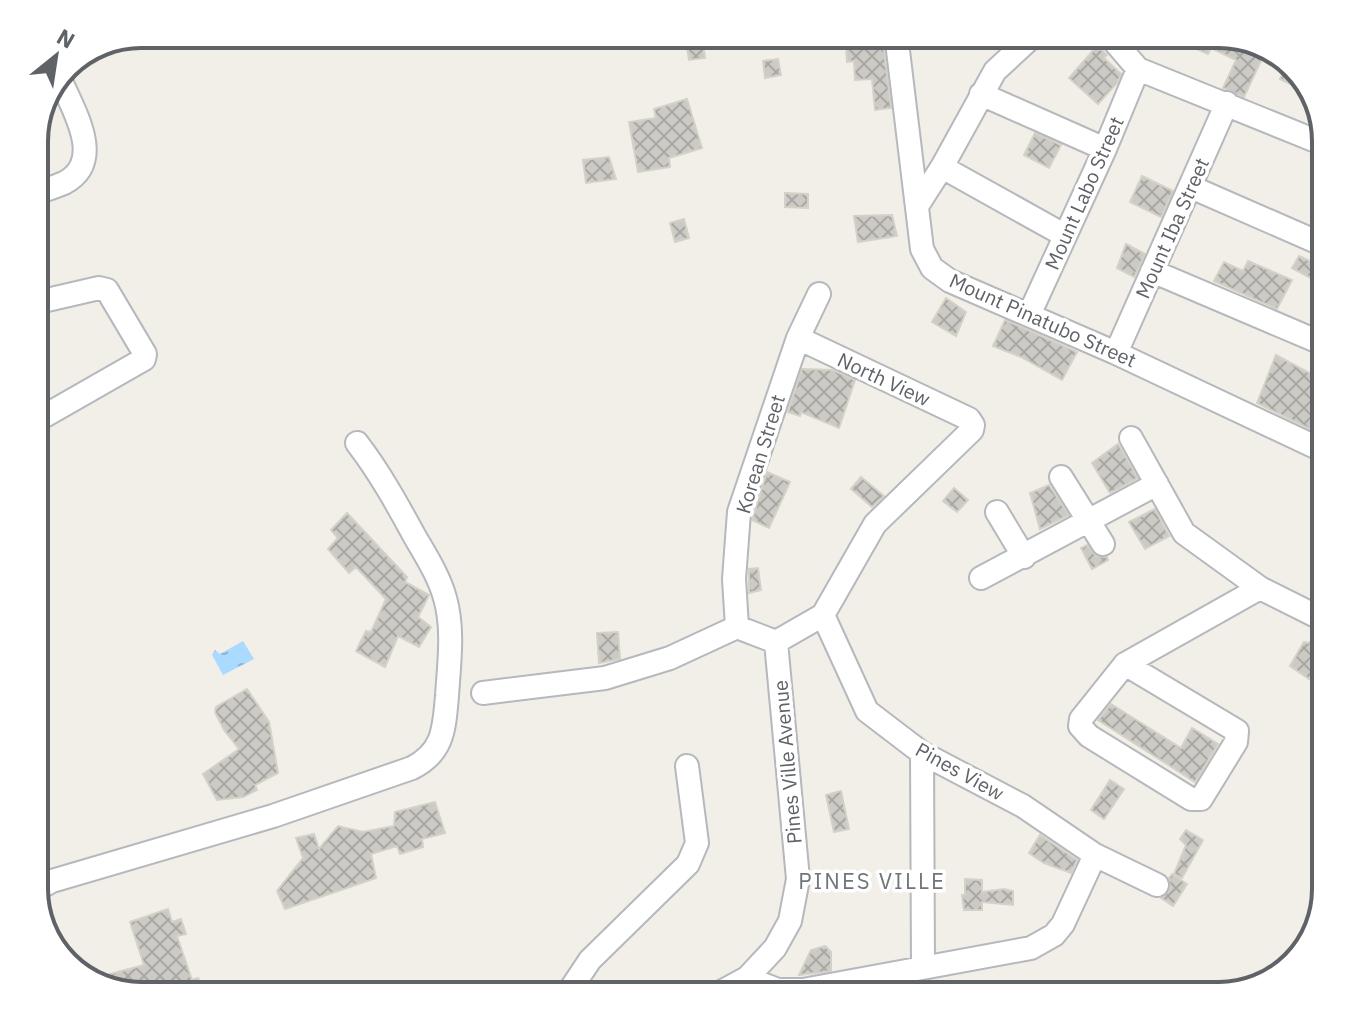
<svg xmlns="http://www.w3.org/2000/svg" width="1360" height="1030" font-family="'IBM Plex Sans',sans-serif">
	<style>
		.water { fill: url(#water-ripples) }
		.building { fill: url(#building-cross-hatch); stroke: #d6d1c6; stroke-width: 2 }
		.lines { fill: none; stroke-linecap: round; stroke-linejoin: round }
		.minor-casing { stroke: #b5b8bc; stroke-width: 26 }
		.minor { stroke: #fff; stroke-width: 22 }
		.labels { text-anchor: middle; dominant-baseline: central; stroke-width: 7; stroke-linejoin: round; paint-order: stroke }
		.street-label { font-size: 20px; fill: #5f6368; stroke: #fff }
		.neighbourhood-label { font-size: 22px; letter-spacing: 2px; fill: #70757a; stroke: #fff }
		.rim { fill: none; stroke: #5f6368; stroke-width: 4 }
	</style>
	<defs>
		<pattern id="water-ripples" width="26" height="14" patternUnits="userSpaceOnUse" patternTransform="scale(2)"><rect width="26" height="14" fill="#aadaff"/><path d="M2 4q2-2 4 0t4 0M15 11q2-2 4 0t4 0" fill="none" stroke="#8eb4d2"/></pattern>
		<pattern id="building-cross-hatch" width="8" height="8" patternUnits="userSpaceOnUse" patternTransform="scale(2)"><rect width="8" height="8" fill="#cccac5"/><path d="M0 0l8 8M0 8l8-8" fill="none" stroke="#a9a8a4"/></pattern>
	</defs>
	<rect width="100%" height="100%" fill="#f1efe8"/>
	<path class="water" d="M243,641l11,18 -31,16 -11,-20 3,-5 5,4z"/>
	<path class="building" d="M858,34h24l9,74 -16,2 -3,-31 -17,1 -1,-19 -7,1 -1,-17 14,-2z
		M1181,34h38l47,16 -22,47 -21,-9 13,-28 -25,-12 -3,6 -14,-6 3,-7z
		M702,38l3,20 -16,2 -3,-19z
		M1097,46l10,9 -3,3 17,16 -4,9 -19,21 -29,-26z
		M778,59l3,16 -16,3 -2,-17z
		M1288,61l27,33v2l-35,-17z
		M687,99l15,49 -33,10 1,9 -32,5 -9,-50 27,-4 -2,-9z
		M1035,133l26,12 -12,23 -25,-13z
		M609,157l7,22 -30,4 -3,-23z
		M1142,176l31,15 -12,26 -31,-15z
		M785,193l23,1v14l-23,-1z
		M892,215l5,21 -39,6 -4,-26z
		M684,219l5,19 -14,4 -5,-19z
		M1126,244l19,10 -11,23 -17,-9z
		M1299,256l17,8 4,-6 6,2v26l-34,-18z
		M1248,261l44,19 -15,29 -63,-28 10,-19 19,9z
		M946,298l20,14 -10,24 -24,-14z
		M1005,320l72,32 -15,28 -41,-23 -28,-11z
		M1276,355l50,27v55l-69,-34z
		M802,369l31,1 22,10 -16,48 -38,-16 -1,4 -12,-4z
		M1118,444l20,34 -28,15 -18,-30z
		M767,472l23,10 -21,46 -17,-8z
		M861,477l23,19 -12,11 -21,-18z
		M1049,485l20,30 -29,14 -10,-36z
		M954,488l14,12 -11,12 -14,-11z
		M1155,509l14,27 -24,13 -16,-27z
		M347,513l60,64 -2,5 24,13 -11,22 13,10 -12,20 -21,-11 -13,31 -29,-16 10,-20 5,1 15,-33 -30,-32 -7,6 -21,-24 10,-11 -7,-8z
		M1087,545l9,11 11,1 1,3 -16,9 -11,-21z
		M758,568l3,22 -12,3v-24z
		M618,632l2,27 -21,4 -2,-30z
		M1312,641l14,6v24l-10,-4 -7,12 -19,-13 14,-24 4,1z
		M247,689l22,33 9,51 -23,12 2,5 -14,7 -26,3 -14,-26 36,-25 -15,-19 -9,-18 1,-5z
		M1111,704l70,44 11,-20 26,16 -23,38 -97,-62z
		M1110,780l14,9 -20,30 -13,-9z
		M841,791l8,38 -15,3 -8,-37z
		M435,802l10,31 -23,6 1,8 -23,7 -3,-8 -26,8 5,24 -91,31 -8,-18 26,-33 -7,-20 18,-4 5,15 19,-23 25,6 31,-6 1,-14z
		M1186,830l17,10 -21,38 -8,-4 12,-29 -6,-6z
		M1040,835l37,25 -6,13 -27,-10 -15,-10z
		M1172,874l15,10 -14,22 -12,-8 9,-8 -1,-12z
		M965,879l17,1v12l22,-3 9,2v14l-31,-3v8h-18l-2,-15h3z
		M168,909l4,13 9,-3 5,15 -9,2 15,44 6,-2 9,18h-66l-50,-17 53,-14 -14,-43z
		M825,946l6,6v19l-32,4 12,-25z"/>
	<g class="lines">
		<g class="minor-casing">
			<path id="minor" d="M896,34l26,215 10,19 18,13 166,72 210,99
				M1108,34l30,35 188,76
				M981,94l124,55
				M942,167l122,68
				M1191,187l135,59
				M34,194c10,-4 21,-7 30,-11 42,-22 9,-73 -3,-102
				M919,203l23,-36 53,-96 40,-37
				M1152,271l174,74
				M1029,315l76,-166 33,-80
				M798,338l171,81 4,6 -1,5 -97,94 -52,91 44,96 55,42 101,53 72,49 62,30
				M1116,353l111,-250
				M34,422l105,-60 5,-3 1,-5 -38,-64 -8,-2 -65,15
				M1131,438l53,95 76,55 66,33
				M1061,477l42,67
				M997,512l27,45
				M981,578l176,-94
				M737,627l-3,-48 5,-67 59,-174 21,-44
				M737,627l39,15
				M776,642l47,-27
				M1125,664l112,67 -1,11 -35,57h-10l-102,-63 -9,-10 1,-7 44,-55 135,-76
				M483,693l122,-15 65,-20 67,-31
				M922,753l1,214
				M34,891l18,-10 221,-65 139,-48c32,-16 32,-40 35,-72 2,-32 7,-67 -2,-98 -6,-22 -19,-42 -30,-61 -18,-33 -35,-64 -58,-94
				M747,978l31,12h25l228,-42 23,-13 9,-11 32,-69
				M566,996l24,-36 98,-96 9,-21 -10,-77
				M714,996l33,-18 28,-30 15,-27 8,-42 -22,-237"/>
		</g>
		<use href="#minor" class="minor"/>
	</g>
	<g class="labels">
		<g class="street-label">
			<text transform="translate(1084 193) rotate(-66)">Mount Labo Street</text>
			<text transform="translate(1172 228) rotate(-66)">Mount Iba Street</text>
			<text transform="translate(1043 320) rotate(24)">Mount Pinatubo Street</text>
			<text transform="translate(884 379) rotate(25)">North View</text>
			<text transform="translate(760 454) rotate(-73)">Korean Street</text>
			<text transform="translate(787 762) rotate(-95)">Pines Ville Avenue</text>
			<text transform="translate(960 771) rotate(29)">Pines View</text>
		</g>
		<g class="neighbourhood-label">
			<text x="872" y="880">PINES VILLE</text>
		</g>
	</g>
	<path d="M0 0H1360V1030H0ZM141 48H1219A93 93 0 0 1 1312 141V889A93 93 0 0 1 1219 982H141A93 93 0 0 1 48 889V141A93 93 0 0 1 141 48Z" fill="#fff" fill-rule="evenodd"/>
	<path class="rim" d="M141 48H1219A93 93 0 0 1 1312 141V889A93 93 0 0 1 1219 982H141A93 93 0 0 1 48 889V141A93 93 0 0 1 141 48Z"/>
	<g transform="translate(56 56) rotate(30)" stroke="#ffffff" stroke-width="6" paint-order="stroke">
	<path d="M0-6L14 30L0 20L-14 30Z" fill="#5f6368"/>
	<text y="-12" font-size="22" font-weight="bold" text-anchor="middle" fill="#5f6368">N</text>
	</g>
</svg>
